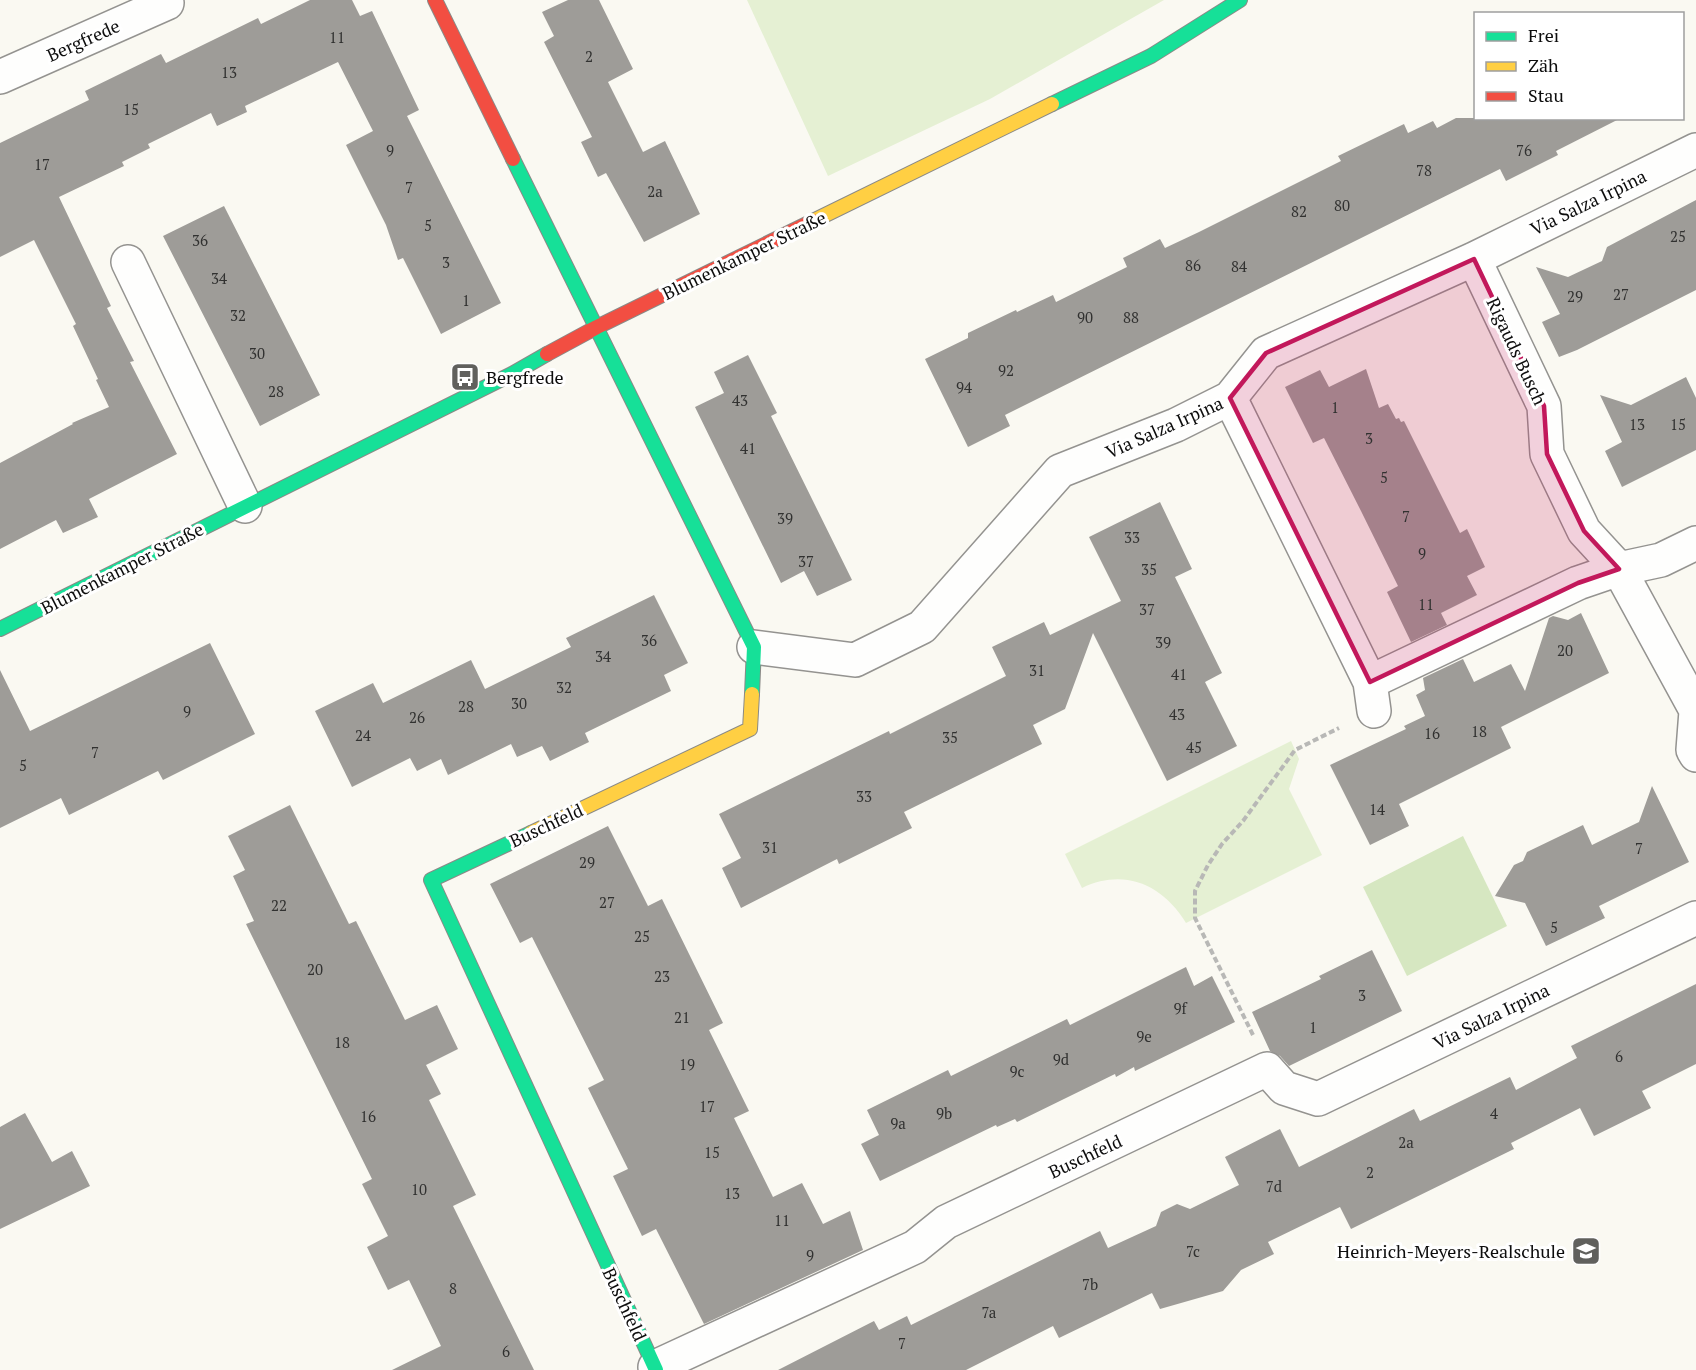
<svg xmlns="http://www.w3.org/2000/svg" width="1696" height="1370" font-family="'PT Serif',serif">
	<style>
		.green { fill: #e5f0d3 }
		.forest { fill: #d6e7c1 }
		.building { fill: #9e9c98 }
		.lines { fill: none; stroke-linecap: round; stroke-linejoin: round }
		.street-casing { stroke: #949390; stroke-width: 36 }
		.fast-casing { stroke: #8a8a87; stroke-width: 16 }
		.slow-casing { stroke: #8a8a87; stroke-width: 16 }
		.jam-casing { stroke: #8a8a87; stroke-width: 16 }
		.path { stroke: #b8b8b6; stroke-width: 4; stroke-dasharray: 6 3; stroke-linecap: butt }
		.street { stroke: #fefefd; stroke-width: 33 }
		.fast { stroke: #16e098; stroke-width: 14 }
		.slow { stroke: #ffcf43; stroke-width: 14 }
		.jam { stroke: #f24e42; stroke-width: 14 }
		.marked { fill: #c2185b; fill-opacity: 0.2; stroke: #c2185b; stroke-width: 4.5; stroke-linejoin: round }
		.labels { text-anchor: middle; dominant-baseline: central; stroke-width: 6; stroke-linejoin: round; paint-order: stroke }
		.number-label { font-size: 15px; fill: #313130 }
		.street-label { font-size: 18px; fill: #0d0d0d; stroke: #fff }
		.poi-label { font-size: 18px; fill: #0d0d0d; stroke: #fff; text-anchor: start }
	</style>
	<rect width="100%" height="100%" fill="#faf9f2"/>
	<path class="green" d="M747,0h417l-174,99 -162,77z
		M1291,741l8,18 -10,30 33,66 -136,68c-24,-39 -62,-55 -104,-35l-17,-34z"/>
	<path class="forest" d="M1463,836l44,90 -100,50 -44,-89z"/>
	<path class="building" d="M310,0h42l8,16 12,-5 47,99 -12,6 94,187 -60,31 -38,-76 -5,2 -12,-35 -40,-80 27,-14 -35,-69 -93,44 2,6 -30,14 -6,-13 -63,31 2,4 -28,14 2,4 -65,31 52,109 -4,2 27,53 -4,1 47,92 -88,45 9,18 -35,16 -7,-13 -56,29v-86l73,-39 -1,-1 37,-16 -13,-27 2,-1 -25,-53 3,-2 -42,-84 -34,17v-114l89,-43 -4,-9 76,-37 5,9 92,-45 3,6z
		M568,0h31l34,69 -25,13 35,70 22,-11 35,73 -56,28 -38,-69 -8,4 -17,-35 11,-5 -48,-95 10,-6 -12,-24z
		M1456,118h165l-65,33 2,4 -52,26 -6,-12 -495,246 5,11 -42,21 -43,-88 43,-21v-5l48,-23 1,2 36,-17 3,7 71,-35 -4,-9 18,-9 19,-10 5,9 34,-16 142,-71 -3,-5 66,-32 4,9 25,-12 4,7z
		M1696,200v90l-119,60 -18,7 -17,-35 18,-8 -24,-47 32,10 34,-16 5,-14z
		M224,206l96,189 -60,31 -97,-190z
		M748,355l29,58 -6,3 81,164 -35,16 -13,-25 -23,12 -86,-176 29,-14 -10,-21z
		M1366,369l13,39 9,-4 8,15 3,-1 2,4 3,-1 56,112 7,-4 18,38 -18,9 10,19 -36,18 6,12 -36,17 -24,-50 11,-6 -37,-75 -37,-73 -11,5 -28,-56 35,-17 9,17z
		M1686,377l10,21v52l-74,37 -17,-36 17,-9 -22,-47 31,10z
		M1160,502l32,67 -17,8 47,96 -17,9 32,64 -70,35 -74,-148 -28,76 -32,16 9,19 -138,68 8,16 -73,36 -2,-5 -96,49 -19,-40 19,-10 -22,-44 170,-83 1,3 116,-58 -14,-29 52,-25 6,13 71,-34 -32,-64z
		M654,595l34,68 -24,12 7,16 -86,42 4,9 -39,19 -8,-15 -25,11 -6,-13 -63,31 -7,-16 -24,12 -7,-13 -58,29 -37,-76 58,-28 10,20 88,-43 14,29 86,-42 -5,-9z
		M1581,613l28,60 -108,54 10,21 -112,56 10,22 -39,19 -40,-80 76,-36 -2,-3 21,-10 -9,-21 9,-5 -2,-12 40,-19 11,23 37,-18 14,27 24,-73 4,-2 15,4z
		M210,643l45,91 -92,46 -5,-9 -89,44 -8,-17 -61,30v-158l30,61z
		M1652,786l37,76 -90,44 6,12 -59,28 -21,-43 -30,-7 19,-31 9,-4 4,-9 56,-27 9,20 47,-23z
		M290,805l59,119 7,-3 49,99 32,-15 21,44 -32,16 15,29 -12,6 47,95 -23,11 81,164h-142l49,-24 -32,-66 -21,10 -21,-43 21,-11 -26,-52 10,-5 -126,-255 8,-3 -21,-45 12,-6 -17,-34z
		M608,826l40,80 14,-7 61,124 -14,7 40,81 -15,7 39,79 29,-14 21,41 27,-13 13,39 -159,74 -48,-95 -14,7 -29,-60 15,-7 -40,-81 16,-8 -72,-143 -12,6 -30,-59z
		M1372,950l30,61 -113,55 -9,-10 -10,-5 -18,-39 69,-33 -2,-3z
		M1186,967l8,19 18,-10 23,46 -100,49 -1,-4 -18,10 -1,-3 -98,48 -2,-3 -18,8 -1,-2 -116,56 -19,-37 18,-9 -12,-25 81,-40 3,6 116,-57 3,6z
		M1696,984v80l-54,27 9,17 -57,28 -14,-28 -69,35 3,6 -163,80 -11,-22 -72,35 6,12 -33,16 -18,21 -63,18 -8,-16 -93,45 -6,-12 -87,44h-188l96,-49 5,9 28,-14 4,9 189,-94 8,17 48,-22 5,-14 16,-8 13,5 49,-24 -14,-28 55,-28 19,38 115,-58 6,12 90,-44 6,13 61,-32 -6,-12z
		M25,1113l27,49 20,-11 18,35 -90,43v-102z"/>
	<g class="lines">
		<g class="street-casing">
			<path id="street" d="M0,77l167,-74
				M1474,259l70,147 3,48 37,77 35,38 77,141
				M128,262l117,244
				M1230,398l140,284 4,29
				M754,647l101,13 67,-33 138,-156 116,-46 54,-27 36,-45 208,-94 222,-109
				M1370,682l208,-99 41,-14 42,-9 35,-17
				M1696,711l-3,39 3,5
				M655,1367l260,-120 31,-25 321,-153 17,19 34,11 378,-181"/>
		</g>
		<g class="fast-casing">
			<path id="fast" d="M1052,104l99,-48 89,-56
				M513,159l241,488 -2,47
				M0,629l512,-255 35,-20
				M531,833l-100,47 225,490"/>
		</g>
		<g class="slow-casing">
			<path id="slow" d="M813,221l239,-117
				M531,833l219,-104 2,-35"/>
		</g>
		<g class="jam-casing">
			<path id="jam" d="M435,0l78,159
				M547,354l50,-27 216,-106"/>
		</g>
		<path class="path" d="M1253,1035l-58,-117v-27l13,-26 14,-21 21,-23 52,-71 44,-22"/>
		<use href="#street" class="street"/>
		<use href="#fast" class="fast"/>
		<use href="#slow" class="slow"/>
		<use href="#jam" class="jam"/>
	</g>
	<path class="marked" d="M1474,259l70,147 3,48 37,77 35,38 -41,14 -208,99 -140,-284 36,-45z"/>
	<defs>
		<g id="bus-square" transform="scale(1.5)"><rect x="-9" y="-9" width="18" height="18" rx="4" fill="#60605d" stroke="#fff"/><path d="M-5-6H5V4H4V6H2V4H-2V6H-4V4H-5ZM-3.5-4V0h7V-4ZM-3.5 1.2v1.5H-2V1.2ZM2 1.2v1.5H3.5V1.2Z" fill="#fff"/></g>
		<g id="school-square" transform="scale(1.5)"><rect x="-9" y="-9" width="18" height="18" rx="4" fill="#60605d" stroke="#fff"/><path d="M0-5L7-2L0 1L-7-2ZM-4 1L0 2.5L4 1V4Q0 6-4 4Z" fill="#fff"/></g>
	</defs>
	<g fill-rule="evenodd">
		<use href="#bus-square" x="465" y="377"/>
		<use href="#school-square" x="1586" y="1251"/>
	</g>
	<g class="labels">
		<g class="number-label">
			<text x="337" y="37">11</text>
			<text x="589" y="56">2</text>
			<text x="229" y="72">13</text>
			<text x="131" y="109">15</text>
			<text x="390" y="150">9</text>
			<text x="1524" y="150">76</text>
			<text x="42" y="164">17</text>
			<text x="1424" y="170">78</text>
			<text x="409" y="187">7</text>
			<text x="655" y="191">2a</text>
			<text x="1342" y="205">80</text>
			<text x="1299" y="211">82</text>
			<text x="428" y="225">5</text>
			<text x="1678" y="236">25</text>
			<text x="200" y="240">36</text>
			<text x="446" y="262">3</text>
			<text x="1193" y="265">86</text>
			<text x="1239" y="266">84</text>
			<text x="219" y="278">34</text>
			<text x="1621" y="294">27</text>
			<text x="1575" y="296">29</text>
			<text x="466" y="300">1</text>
			<text x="238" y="315">32</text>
			<text x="1085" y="317">90</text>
			<text x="1131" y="317">88</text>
			<text x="257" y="353">30</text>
			<text x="1006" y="370">92</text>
			<text x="964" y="387">94</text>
			<text x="276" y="391">28</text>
			<text x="740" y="400">43</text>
			<text x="1335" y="407">1</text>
			<text x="1637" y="424">13</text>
			<text x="1678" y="424">15</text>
			<text x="1369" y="438">3</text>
			<text x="748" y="448">41</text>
			<text x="1384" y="477">5</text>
			<text x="1406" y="516">7</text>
			<text x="785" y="518">39</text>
			<text x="1132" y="537">33</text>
			<text x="1422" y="553">9</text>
			<text x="806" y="561">37</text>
			<text x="1149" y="569">35</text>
			<text x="1426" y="604">11</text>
			<text x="1147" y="609">37</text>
			<text x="649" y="640">36</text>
			<text x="1163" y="642">39</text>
			<text x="1565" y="650">20</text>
			<text x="603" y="656">34</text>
			<text x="1037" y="670">31</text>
			<text x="1179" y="674">41</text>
			<text x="564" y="687">32</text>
			<text x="519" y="703">30</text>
			<text x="466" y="706">28</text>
			<text x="187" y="711">9</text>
			<text x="1177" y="714">43</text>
			<text x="417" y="717">26</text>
			<text x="1479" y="731">18</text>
			<text x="1432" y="733">16</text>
			<text x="363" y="735">24</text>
			<text x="950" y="737">35</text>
			<text x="1194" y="747">45</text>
			<text x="95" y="752">7</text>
			<text x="23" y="765">5</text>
			<text x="864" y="796">33</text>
			<text x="1377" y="809">14</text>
			<text x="770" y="847">31</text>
			<text x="1639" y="848">7</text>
			<text x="587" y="862">29</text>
			<text x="607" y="902">27</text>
			<text x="279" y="905">22</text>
			<text x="1554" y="927">5</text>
			<text x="642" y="936">25</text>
			<text x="315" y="969">20</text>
			<text x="662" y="976">23</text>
			<text x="1362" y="995">3</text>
			<text x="1180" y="1008">9f</text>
			<text x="682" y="1017">21</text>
			<text x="1313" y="1027">1</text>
			<text x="1144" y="1036">9e</text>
			<text x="342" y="1042">18</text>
			<text x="1619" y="1056">6</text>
			<text x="1061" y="1059">9d</text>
			<text x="687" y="1064">19</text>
			<text x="1017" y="1071">9c</text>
			<text x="707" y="1106">17</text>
			<text x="944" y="1113">9b</text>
			<text x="1494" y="1113">4</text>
			<text x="368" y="1116">16</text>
			<text x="898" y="1123">9a</text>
			<text x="1406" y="1142">2a</text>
			<text x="712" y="1152">15</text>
			<text x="1370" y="1172">2</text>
			<text x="1274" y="1186">7d</text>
			<text x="419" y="1189">10</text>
			<text x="732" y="1193">13</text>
			<text x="782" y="1220">11</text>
			<text x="1193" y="1251">7c</text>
			<text x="810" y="1255">9</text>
			<text x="1090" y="1284">7b</text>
			<text x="453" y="1288">8</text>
			<text x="989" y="1312">7a</text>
			<text x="902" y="1343">7</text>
			<text x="506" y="1351">6</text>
		</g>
		<g class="street-label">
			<text transform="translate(83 40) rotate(-24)">Bergfrede</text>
			<text transform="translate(1588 202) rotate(-26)">Via Salza Irpina</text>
			<text transform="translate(744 255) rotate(-26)">Blumenkamper Straße</text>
			<text transform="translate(1517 351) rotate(65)">Rigauds Busch</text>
			<text transform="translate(1164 427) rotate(-24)">Via Salza Irpina</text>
			<text transform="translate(122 568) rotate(-27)">Blumenkamper Straße</text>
			<text transform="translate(546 825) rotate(-25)">Buschfeld</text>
			<text transform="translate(1491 1016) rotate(-26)">Via Salza Irpina</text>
			<text transform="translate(1085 1156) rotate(-25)">Buschfeld</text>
			<text transform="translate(625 1304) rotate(65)">Buschfeld</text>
		</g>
		<g class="poi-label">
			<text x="486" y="377">Bergfrede</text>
			<text x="1565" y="1251" text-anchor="end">Heinrich-Meyers-Realschule</text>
		</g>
	</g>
	<rect x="1474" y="12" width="210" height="108" fill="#ffffff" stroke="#9e9e9e" stroke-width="1.5"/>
	<rect x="1486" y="32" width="30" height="9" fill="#16e098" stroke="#9e9e9e" stroke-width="1.5"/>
	<text x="1528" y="42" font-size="18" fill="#0d0d0d">Frei</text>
	<rect x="1486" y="62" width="30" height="9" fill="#ffcf43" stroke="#9e9e9e" stroke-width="1.5"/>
	<text x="1528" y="72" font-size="18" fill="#0d0d0d">Zäh</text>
	<rect x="1486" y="92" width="30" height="9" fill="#f24e42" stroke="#9e9e9e" stroke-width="1.5"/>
	<text x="1528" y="102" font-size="18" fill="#0d0d0d">Stau</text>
</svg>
